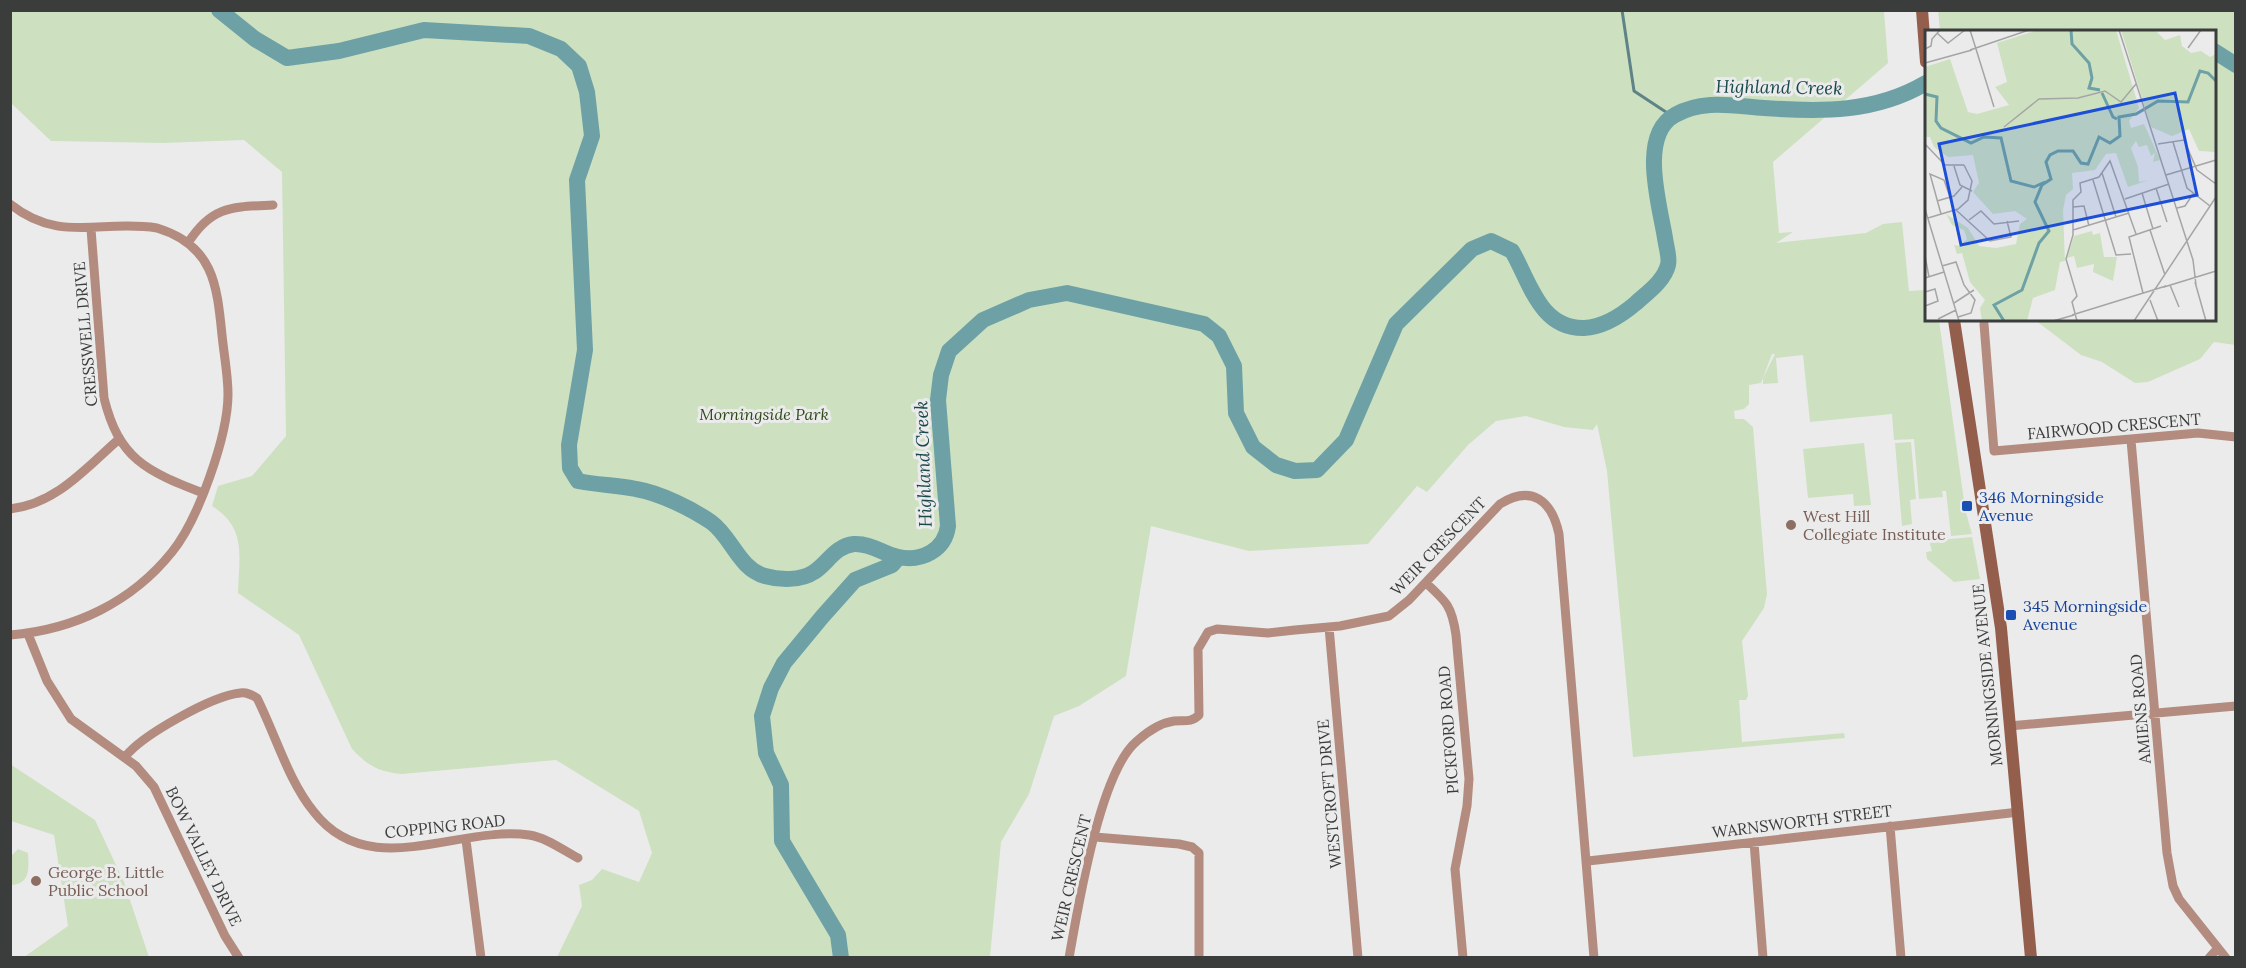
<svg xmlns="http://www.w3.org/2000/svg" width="2246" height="968" font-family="Lora,serif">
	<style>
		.green { fill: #cde1c1 }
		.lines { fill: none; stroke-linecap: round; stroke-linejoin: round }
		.stream { stroke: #5f8386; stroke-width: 3 }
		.river { stroke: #6ea1a5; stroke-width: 16 }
		.minor { stroke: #b38c7f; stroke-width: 9 }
		.secondary { stroke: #945e4c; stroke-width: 12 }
		.transit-dot { fill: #1a4fb4; stroke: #ebebec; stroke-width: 2 }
		.education-dot { fill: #8d6e63; stroke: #ebebec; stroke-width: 2 }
		.labels { text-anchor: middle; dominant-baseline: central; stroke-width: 6; stroke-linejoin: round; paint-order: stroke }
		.street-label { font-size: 16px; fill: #3b3c3c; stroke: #ebebec }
		.park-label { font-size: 16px; font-style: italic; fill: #2e4a18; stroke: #ebebec }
		.transit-label { font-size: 16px; fill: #164399; stroke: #ebebec; text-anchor: start }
		.education-label { font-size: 16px; fill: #785e54; stroke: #ebebec; text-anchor: start }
		.water-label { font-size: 18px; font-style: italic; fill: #19484b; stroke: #ebebec }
		.inset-river { fill: none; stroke: #6ea1a5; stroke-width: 3 }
		.inset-road { fill: none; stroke: #a5a5a6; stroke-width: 1.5 }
		.view { fill: #1d4ed8; fill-opacity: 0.15; stroke: #1d4ed8; stroke-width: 3 }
		.inset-edge { fill: none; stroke: #3b3c3c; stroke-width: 3 }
	</style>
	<rect width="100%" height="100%" fill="#ebebec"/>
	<path class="green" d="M10,11h1874l4,52 -115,99 6,71 14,-1 -17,11 90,-10 17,-9 19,-2 7,69 17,-1v30h13l25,181 -2,1 1,7h2l7,25 -21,2 -5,-45h-4l1,6 -24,2 -5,-60 -20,1 -2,-26 -82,8 -7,-67 -27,3 2,25 -15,1v-6l12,-24h-3l-11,29 -12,2v19l-5,5 -10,2 1,8h9l9,8 14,167 -3,14 -22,33 6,55 -2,4h-7l3,42 102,-9 1,5 -212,19 -26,-286 -10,-47 -4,6 -29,-3 -38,-11 -30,5 -28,24 -41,47 -10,-6 -49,58 -119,7 -98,-25 -25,150 -47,30 -25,10 -25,78 -28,48 -11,115h-433l25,-51 -3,-21 13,-5 10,-11 37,13 13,-29 -13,-42 -83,-51 -154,14c-23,-2 -34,-8 -50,-25l-53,-114 -61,-42c1,-37 9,-65 -26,-87l6,-20 34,-10 34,-40 -4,-264 -38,-32 -81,3 -112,-2 -40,-38z
		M1938,11h297v334l-21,-3 -14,17 -52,23 -13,1 -33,-21 -21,-7 -46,-35h179v-288l-274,-1z
		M1911,442l5,57 -6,1 2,24 -10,2 -7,-83z
		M1864,443l7,62 -17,1 -1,-12 -45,4 -5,-49z
		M1972,537l8,42 -26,3 -27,-23 -1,-7 6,-1 -3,-10z
		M10,764l85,56 29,62 25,75h-125l44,-31 -14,-91 -43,-14z
		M18,849l10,4c1,16 2,31 -17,32v-29z"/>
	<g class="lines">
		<path class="stream" d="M1622,10l12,81 38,25"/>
		<path class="river" d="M219,10l36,29 32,19 52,-7 85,-21 105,6 32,13 18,17 8,26 5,44 -15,44 8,170 -16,95 1,23 8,13c19,4 39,4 58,8 24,4 56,20 75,33 21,15 27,46 54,54 14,4 36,5 49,-4 14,-9 21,-26 40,-28 17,-1 29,10 44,13 24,5 47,-7 50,-31l-10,-126 3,-25 8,-24 34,-31 46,-20 38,-7 137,31 15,12 15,30 2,47 17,34 23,18 19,6 22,-1 29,-30 50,-116 76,-75 19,-8 21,10c18,31 28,78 72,77 20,-1 38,-13 52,-25 12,-11 28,-22 32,-38 2,-7 -2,-19 -3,-27 -5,-32 -27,-103 10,-123 28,-16 58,-9 89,-7 57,4 111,5 162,-25
			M2214,51l22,14
			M841,958l-3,-23 -56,-94 -1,-56 -15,-32 -4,-37 9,-28 13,-25 38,-46 33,-37 37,-15 7,-8"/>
		<path class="minor" d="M10,204c50,40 91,15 147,24 56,17 60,56 65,107 2,20 6,40 6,59 0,42 -30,126 -56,158 -40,50 -98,78 -162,83
			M91,229l13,169c15,61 42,73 99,95
			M188,243c24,-38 45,-36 85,-38
			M1984,324l10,127 204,-18 38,4
			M2131,440l36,413 6,33 6,13 47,59
			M10,509c46,-5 76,-41 108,-69
			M1426,583c21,19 26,24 30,52l13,144 -2,27 -12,63 8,89
			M1329,627l29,331
			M28,634l19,47 24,38 65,47 18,21 71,149 14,22
			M2009,726l227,-20
			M125,757c17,-22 87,-61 115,-64 7,-1 12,2 17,5 19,38 31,82 57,114 55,71 143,13 215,23 16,2 34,15 49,23
			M1890,826l11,132
			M1095,837l84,7 13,3 7,6v105
			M466,840l15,118
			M1754,842l9,116
			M1588,861l431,-49
			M1069,958c9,-51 31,-187 68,-217 10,-9 23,-18 37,-20 10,-1 17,2 25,-6l-1,-66 10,-17 9,-3 51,4 27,-3 45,-4 49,-10 20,-16 91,-96c32,-20 52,-3 59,30l35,424
			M2209,958l9,-10"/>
		<path class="secondary" d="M1922,10l4,52
			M1954,320l47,308 30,330"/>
	</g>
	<g class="transit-dot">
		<rect x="1961" y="500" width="12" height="12" rx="3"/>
		<rect x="2005" y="609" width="12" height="12" rx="3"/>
	</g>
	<g class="education-dot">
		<circle cx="1791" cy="525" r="6"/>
		<circle cx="36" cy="881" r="6"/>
	</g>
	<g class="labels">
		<g class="street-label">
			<text transform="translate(85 334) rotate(-95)">CRESSWELL DRIVE</text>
			<text transform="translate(2114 426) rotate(-5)">FAIRWOOD CRESCENT</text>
			<text transform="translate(1438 546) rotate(-46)">WEIR CRESCENT</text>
			<text transform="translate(1987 675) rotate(-96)">MORNINGSIDE AVENUE</text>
			<text transform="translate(2140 709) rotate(-95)">AMIENS ROAD</text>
			<text transform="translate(1448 730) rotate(-94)">PICKFORD ROAD</text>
			<text transform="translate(1329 794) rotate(-95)">WESTCROFT DRIVE</text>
			<text transform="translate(1802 821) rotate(-7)">WARNSWORTH STREET</text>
			<text transform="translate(445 826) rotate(-6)">COPPING ROAD</text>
			<text transform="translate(204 856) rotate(64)">BOW VALLEY DRIVE</text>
			<text transform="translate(1071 878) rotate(-77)">WEIR CRESCENT</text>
		</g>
		<g class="park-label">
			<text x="764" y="414">Morningside Park</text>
		</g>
		<g class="transit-label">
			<text x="1979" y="497">346 Morningside<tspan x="1979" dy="18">Avenue</tspan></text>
			<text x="2023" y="606">345 Morningside<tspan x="2023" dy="18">Avenue</tspan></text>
		</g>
		<g class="education-label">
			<text x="1803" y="516">West Hill<tspan x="1803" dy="18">Collegiate Institute</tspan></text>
			<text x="48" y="872">George B. Little<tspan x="48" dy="18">Public School</tspan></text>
		</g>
		<g class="water-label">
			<text transform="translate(1779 87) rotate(1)">Highland Creek</text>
			<text transform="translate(923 464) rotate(-92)">Highland Creek</text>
		</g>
	</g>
	<g transform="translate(1925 30)">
		<rect width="291" height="291" fill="#ebebec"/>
		<path d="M113,0h78l23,78 -10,13 2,7 13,-4 16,36 -7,2 2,-9 -4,3 -4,-11 -8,2 -3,-6 -5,7 7,19 1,15 10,-2 -21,7 -12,-34 -10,1 -11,16 -23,3 1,16 -7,6 -3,15 2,51 -5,1 -5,28 -22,8 -6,23h-45l-2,-13 5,-8 -15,-18 -8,-29 -5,1 -3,-9 6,1 7,-7 -3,-9 -12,-5 -6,-11 22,14 11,18 17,2 20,-4 4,-20 7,-5 -12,-8 -22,3 -20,-22 6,-9 -6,-28 -25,2 -14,-10 -4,-10h-5v-70l25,-8 18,53 9,2 32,-9 -14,-18 12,-5 -10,-39zM196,0l35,1 9,9 15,-5 2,11 9,7 10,-2 9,6 6,-3 -1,98 -16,-1 -10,-22 -17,7 -21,-9zM167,201l1,4 7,-2 4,24h13l-4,24 -20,-9 1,-8 -17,4 -3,-12 -7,2 7,-22z" fill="#cde1c1"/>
		<path class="inset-river" d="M146,0l1,14 17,19 3,15 -3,10 11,2M177,63l11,24 4,2M0,64l12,3 -1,24 5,7 30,15 13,-6 17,1 10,43 23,6 11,-5M79,291l-10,-16 28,-15 17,-47 10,-12 -14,-29 7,-17 9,-6 -5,-17 4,-7 8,-4h15l8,12 7,1 11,-27 11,6 10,-7 -1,-19 17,-3 22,-13 30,1 12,-31 8,2 8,8"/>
		<path class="inset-road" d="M45,0l6,19M194,0l74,230 3,25M12,3l11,10 17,-13M263,18l13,-18M0,19l6,-3 1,-7 8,-9M51,19l18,58M45,20l59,-20M0,33l47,-13M79,97l35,-28 39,-1 27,-7 16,11 15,-18M248,112l14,46 23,18M0,114l20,21h19M233,114l26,-4 13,30 19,14M29,136l6,19 12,6M177,143l14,44M241,145l50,-15M168,150l23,75 15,-1M231,158l11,34M217,163l11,36M200,169l44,-15M12,171l17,-5 8,-9M148,177l11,-1 5,20M252,178l8,-2 8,-12M0,179l34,112M31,180l34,31 21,-4 -4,-16M16,184l-11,-40 14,6 6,17M3,188l30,-9 10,-9 4,-19 -8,-16M44,190l12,-9 13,13 25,-3M148,200l56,-17M225,200l15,45M0,226l4,21M17,236l14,-4 8,23 11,15 -4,13 -13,4M0,248l19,-6M270,252l11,39M245,255l9,22M239,257l52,-16M0,262l10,-3 3,12 -13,5M218,263l-14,-56 32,-11M225,270l8,21M29,273l20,-13M147,285l94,-29M13,289l18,-9M128,291l21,-6M152,291l-5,-19 5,-6 -11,-37 7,-24v-35l8,-8 -1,-9 19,-6 11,-16 26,73M209,291l82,-124"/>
		<path class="view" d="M250,63l22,102 -236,50 -22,-101z"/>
		<rect width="291" height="291" class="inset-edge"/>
	</g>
	<rect width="2246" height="968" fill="none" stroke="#3b3c3c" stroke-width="24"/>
</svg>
